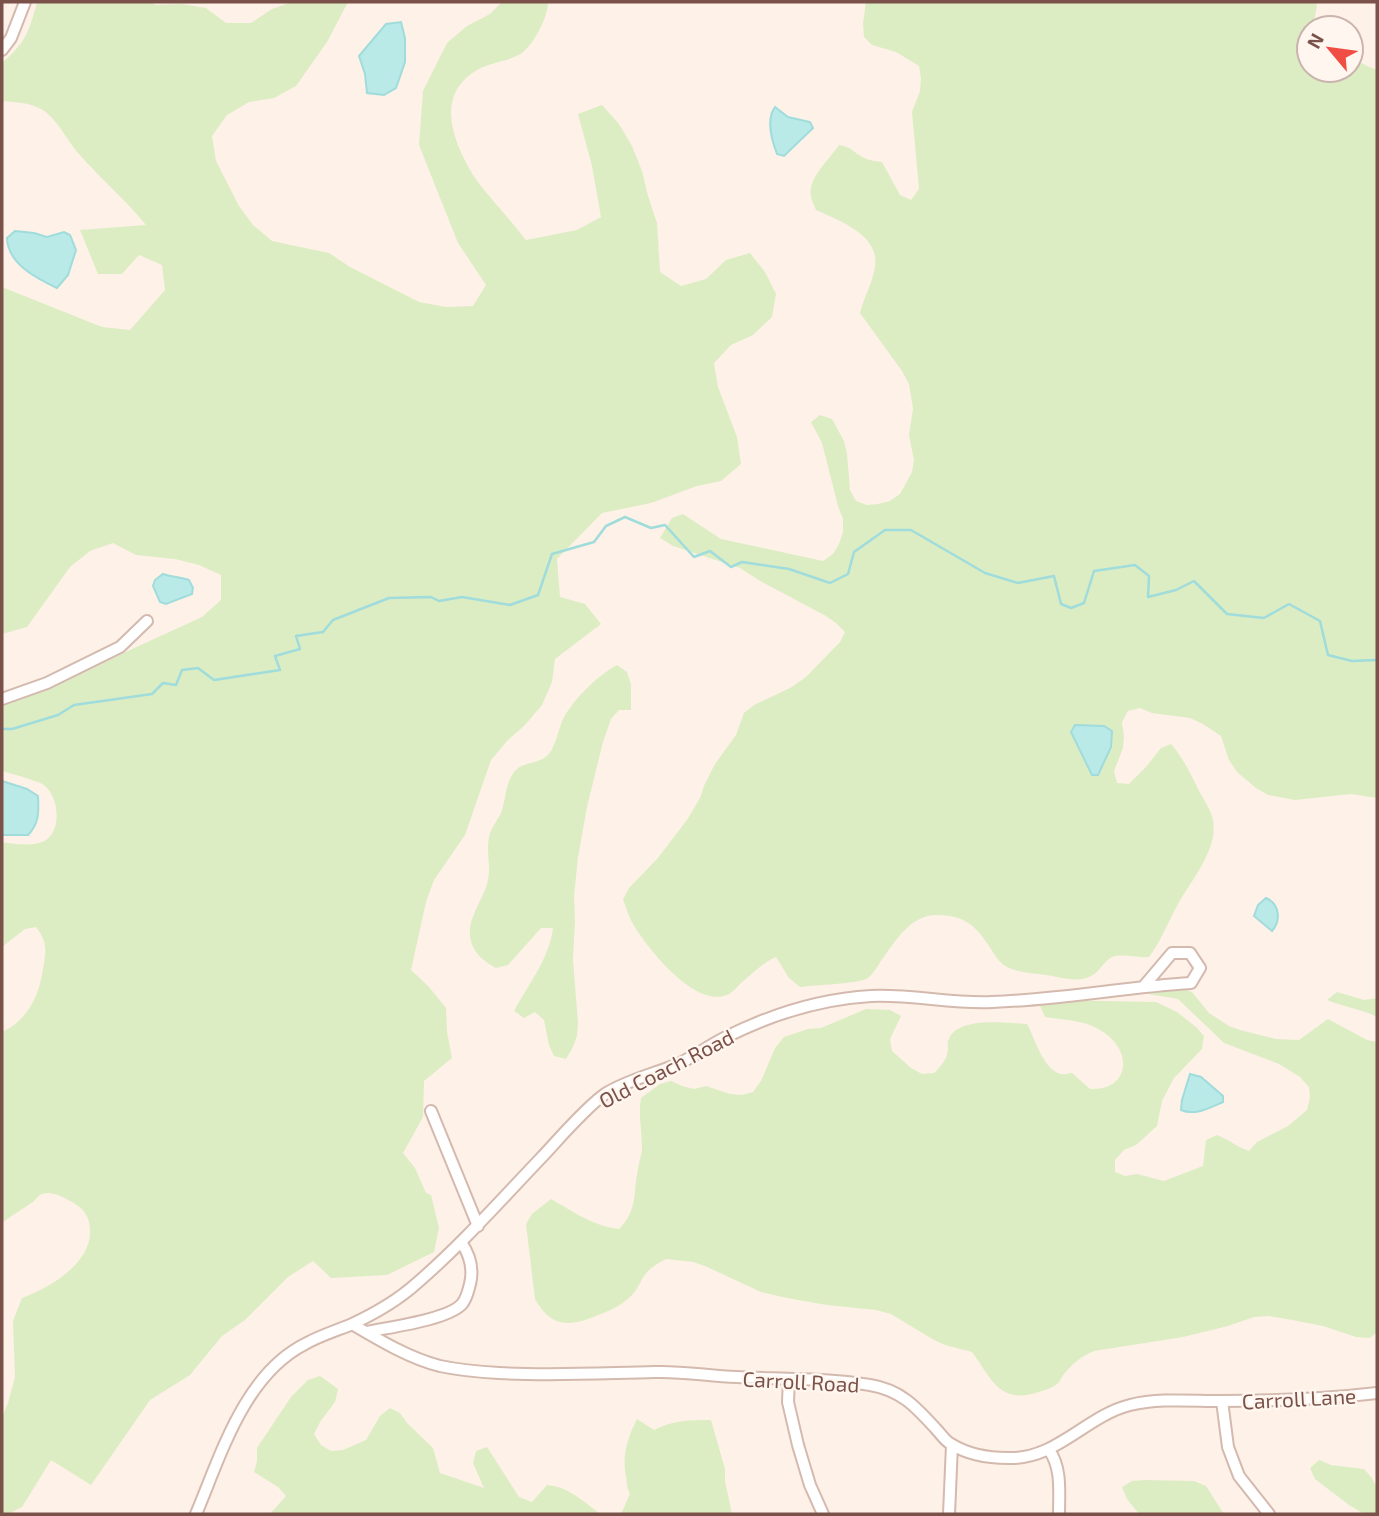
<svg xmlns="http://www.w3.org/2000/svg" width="1379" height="1516" font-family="'Exo 2',sans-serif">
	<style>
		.green { fill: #dcedc4 }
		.water { fill: #b9eae8; stroke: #9fdcdb; stroke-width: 2 }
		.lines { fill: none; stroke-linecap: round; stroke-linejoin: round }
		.stream { stroke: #9fdcdb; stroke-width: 2.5 }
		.minor-casing { stroke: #d4b9ae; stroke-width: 14 }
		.minor { stroke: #fff; stroke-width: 10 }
		.labels { text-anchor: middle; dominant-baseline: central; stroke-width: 5; stroke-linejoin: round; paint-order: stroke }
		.street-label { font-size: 21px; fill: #7a5249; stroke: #fff6ef }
	</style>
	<rect width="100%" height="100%" fill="#fef1e7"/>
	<path class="green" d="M37,2h113l6,3 26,-1 24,4 20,15h25l21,-14 20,-7h56l-21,40 -31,44 -22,12 -25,4 -22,13 -15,21 4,25 23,45 14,19 19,16 57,12 21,14 69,35 27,5 27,-1 13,-21 -28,-42 -39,-98 4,-54 24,-48 20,-17 23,-12 12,-12h46c0,15 -14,42 -26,51 -14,9 -32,9 -45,17 -44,26 -23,74 -2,108 6,9 14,17 20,25 11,12 21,25 31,37l51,-10 24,-13 -9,-51 -14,-52 24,-9 17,19 13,22 10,25 6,25 9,27 3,49 21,14 25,-7 20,-19 24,-7 15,19 11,22 -4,23 -19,18 -22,10 -17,18 4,24 19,50 4,27 -20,17 -24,5 -46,17 -49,10 -45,46 3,38 25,7 16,20 -46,35 -3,23 -10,23 -17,20 -18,16 -16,19 -26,75 -31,45 -8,22 -15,68 18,17 17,21 1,24 5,26 -28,23 -1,36 -20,36 12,15 11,25 5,2 8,33 -5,24 -47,23 -56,3 -18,-17 -25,16 -43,43 -23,16 -32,39 -40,25 -59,85 -40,-25 -29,47 -14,7h-4l-2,-2v-94l6,-15 7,-26 -2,-56 9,-23c27,-10 71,-35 68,-70 -1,-14 -9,-22 -22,-28 -7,-4 -17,-9 -26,-6 -3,1 -6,5 -8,7 -11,8 -22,14 -32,22v-191c26,-12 37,-36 41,-63 3,-19 5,-26 -7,-42l-11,2 -23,18v-105c11,2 34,5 44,-2 16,-11 13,-43 -2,-55 -8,-5 -32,-11 -42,-14v-69l32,-8 168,-77 19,-17v-25l-22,-10 -24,-6 -39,-4 -23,-12 -23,8 -20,16 -43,60 -25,7v-347l100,40 28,3 35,-40 -3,-25 -23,-10 -17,19h-24l-18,-44 66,-5c-21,-26 -46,-47 -68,-72 -10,-12 -18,-28 -30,-39 -12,-11 -31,-12 -46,-13v-38c24,-21 27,-31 35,-61z
		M866,2h448l3,3 -2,12 -6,11v42h42v-13l16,9 10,4v728l-26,-4 -56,6 -27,-5 -12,-7 -19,-16 -8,-12 -8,-24 -18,-12 -13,-6 -38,-5 -12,-5 -12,3 -6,11 2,14 -1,12 -9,23 3,12 12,1 17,-17 15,-19 10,-4c12,14 20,30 28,47 5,9 12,19 14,29 6,28 -22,61 -35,84 -10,18 -17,37 -29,53 -11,1 -28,-4 -37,0 -8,4 -12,14 -19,18 -14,9 -32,2 -47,0 -13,-2 -25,-2 -37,-7 -9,-4 -13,-11 -18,-19 -15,-23 -25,-34 -55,-34 -26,0 -42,28 -55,46 -4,6 -7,12 -13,17 -9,6 -55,7 -68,9l-11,-9 -13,-21c-14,6 -23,16 -35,26 -3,3 -8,9 -12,11 -32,17 -82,-46 -96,-70 -4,-7 -7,-16 -10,-25l6,-11 28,-29 30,-39 13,-22 4,-12 11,-22 21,-29 8,-22 10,-8 36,-17 16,-11 34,-35 5,-10 -9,-9 -10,-7 -66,-35 -20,-13 -67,-22 -13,-8 12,-20 11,-4 38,25 102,22 10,-7 6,-10 4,-12v-13l-5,-13 -16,-63 -11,-21 9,-7 12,4 12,22 3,13 3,36 6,11 11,4 11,-1 12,-3 10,-7 12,-22 2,-12 -5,-25 4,-26 -4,-25 -7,-13 -42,-58c4,-16 13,-31 15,-47 5,-31 -37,-46 -59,-56 -3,-7 -7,-15 -5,-22 2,-14 20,-31 28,-43 13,3 10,3 20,10 7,5 15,6 23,7l18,33 11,5 8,-11 -7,-77 8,-21 1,-13 -2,-12 -23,-14 -24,-7 -8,-8 -1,-13z
		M617,665l10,7 4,12v26h-12l-8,9 -8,23 -16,65 -9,50 -4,39 1,25 -2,39 5,63 -1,13 -4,11 -7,12 -12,-3 -5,-11 -5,-25 -9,-8 -11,6 -10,-7c14,-26 36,-54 39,-83h-12l-33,37 -12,3c-11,-6 -22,-14 -25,-27 -6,-21 13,-41 17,-61 3,-14 -2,-29 1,-43 2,-9 8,-16 12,-24 5,-13 4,-29 13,-41 9,-11 22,-7 33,-16 9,-8 11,-27 17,-39 11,-19 34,-42 53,-52z
		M1175,986l17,6 17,21 20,13 11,4 36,9 23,1 29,-21 39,21 10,2v290l-7,6 -14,-1 -33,-11 -31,-6 -24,-4 -14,1 -26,9 -45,11 -89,14c-12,5 -21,12 -30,23 -3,4 -5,10 -10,12 -4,3 -10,4 -15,6 -40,13 -47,-13 -67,-40l-27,-7 -11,-5 -43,-26 -15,-4 -49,-5 -40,-7 -26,-6 -56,-26 -12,-4 -27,-3c-6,3 -13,7 -18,12 -6,6 -9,16 -15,23 -8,9 -21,16 -32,20 -29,12 -49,16 -66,-15l-9,-75 6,-10 19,-15c23,13 42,27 68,30 19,-19 14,-36 19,-60 1,-8 4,-14 4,-22 0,-16 -4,-32 -1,-49l19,-14 11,-3 11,5 12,3 12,-3 24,8 12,1 11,-3 8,-11 14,-33 9,-11 24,-8 13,-1 45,-19 24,1 11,6 -11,23 2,12 19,17 11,6 12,-1c7,-7 13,-13 14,-24 0,-5 -1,-6 1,-10 9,-23 58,-16 78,-15 8,14 16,46 34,50 4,1 7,-1 11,-1l18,16c40,2 43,-38 13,-57 -16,-12 -38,-12 -58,-15l-5,-11 11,-6 105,2 21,10 19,15 8,9 -2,13 -28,29 -12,23 -5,25 -21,19 -12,5 -9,10v12l10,4 12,-2 27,7 39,-15 3,-26 11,-5c11,4 20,12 32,16l8,-9 31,-16 19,-16 3,-12 -1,-11 -9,-10 -21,-13 -55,-21 -46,-44 -42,-7z
		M1337,992l27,8 13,-2v19c-13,-7 -35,-11 -50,-17z
		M320,1376l18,13 -3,13 -15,20 -6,12 7,11 10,6 12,-1 23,-10 14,-24 10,-8 10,5 7,10 26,25 7,25 44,15 -11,-25 3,-12 11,-4 32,50 13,5 15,-17c22,2 36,16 53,29h-330l16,-18 -8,-9 -24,-15 3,-11v-13l34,-51 17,-17z
		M637,1419l17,11c19,-10 36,-10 57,-10l14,49v12l7,33h-111l9,-20c-3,-5 -3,-10 -4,-17 -4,-22 1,-38 11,-58z
		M1319,1460l12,5 33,4 8,9 5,10v26h-13l-15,-9 -34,-26 -5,-11z
		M1145,1480l49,1 12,5 18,28h-85l-12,-15 -5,-12 10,-6z"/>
	<path class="water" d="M401,22l4,16v24l-9,26 -12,7 -17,-2 -2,-19 -6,-18 27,-32z
		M775,107l13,10 22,5 3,6 -29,28 -7,-2c-5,-13 -11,-35 -2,-47z
		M15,231l19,2 13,4 17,-5 6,3 6,15 -8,25 -11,13c-21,-10 -49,-24 -50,-50z
		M163,574c8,3 17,3 26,6l4,8 -1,6 -26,10 -6,-2 -7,-16 2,-6z
		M1075,725l29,1 8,5 -1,16 -13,28h-6l-21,-43z
		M2,781l25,8 11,7c1,16 1,28 -10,39h-26z
		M1266,898c14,6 15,23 6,33l-18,-15 4,-11z
		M1190,1074l11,3 22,19v6c-14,6 -28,14 -42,8l1,-10z"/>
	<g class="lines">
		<path class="stream" d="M2,729h10l46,-14 16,-10 78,-11 11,-11 13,2 6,-15 16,-2 16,12 66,-10 -5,-14 25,-7 -4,-13 27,-4 10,-12 56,-22 42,-1 8,4 23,-4 48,8 28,-10 14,-41 42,-12 12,-16 19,-9 26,11 14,-3 29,32 16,-6 21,16 11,-5 47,7 41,14 18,-9 6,-22 31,-22h26l74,43 33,10 36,-7 7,28 10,4 13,-5 10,-32 41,-6 14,11 -1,21 28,-7 18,-9 33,33 37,4 25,-14 31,17 8,34 24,6 25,-1"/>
		<g class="minor-casing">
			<path id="minor" d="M2,50l9,-12 14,-36
				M2,699l45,-16 73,-36 27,-26
				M431,1111l47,115
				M352,1324c27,16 57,34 88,42 19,4 39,6 59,7 52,3 104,0 156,-1 27,-1 54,4 81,5 45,2 90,1 134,8 31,5 46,22 66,44 5,5 9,12 15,15 16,10 38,14 57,14 48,2 78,-42 122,-53 29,-7 61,-4 91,-4 52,0 104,-2 156,-8
				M367,1332c23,-5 80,-12 95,-28 5,-6 6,-13 8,-20 4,-16 0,-29 -9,-42
				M789,1379l-1,23 10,43 12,40 13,29
				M1222,1401l6,46 11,29 30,38
				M1049,1450c13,18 10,42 10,64
				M196,1514c25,-59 48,-139 109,-170 14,-8 30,-13 45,-19 24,-11 47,-24 67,-42 44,-38 83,-82 124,-125 17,-18 44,-50 64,-64 22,-14 49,-20 73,-30 17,-8 32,-19 48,-27 46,-23 93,-38 145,-41 40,-2 81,8 121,6 67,-2 133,-15 199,-19l9,-15 -10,-15h-18l-28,33
				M949,1514l3,-69"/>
		</g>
		<use href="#minor" class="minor"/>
	</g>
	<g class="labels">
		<g class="street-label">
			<text transform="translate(666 1068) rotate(-27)">Old Coach Road</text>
			<text transform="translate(801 1381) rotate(3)">Carroll Road</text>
			<text transform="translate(1299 1398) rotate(-3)">Carroll Lane</text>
		</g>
	</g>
	<rect width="1379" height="1516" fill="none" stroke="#7a5249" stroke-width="7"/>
	<g transform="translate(1330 49) rotate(299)"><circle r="33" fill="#fff6ef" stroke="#cab4ad" stroke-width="2"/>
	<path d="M0-5L12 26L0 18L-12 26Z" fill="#f04d44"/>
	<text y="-10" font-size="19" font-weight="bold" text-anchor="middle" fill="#7a5249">N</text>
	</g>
</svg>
